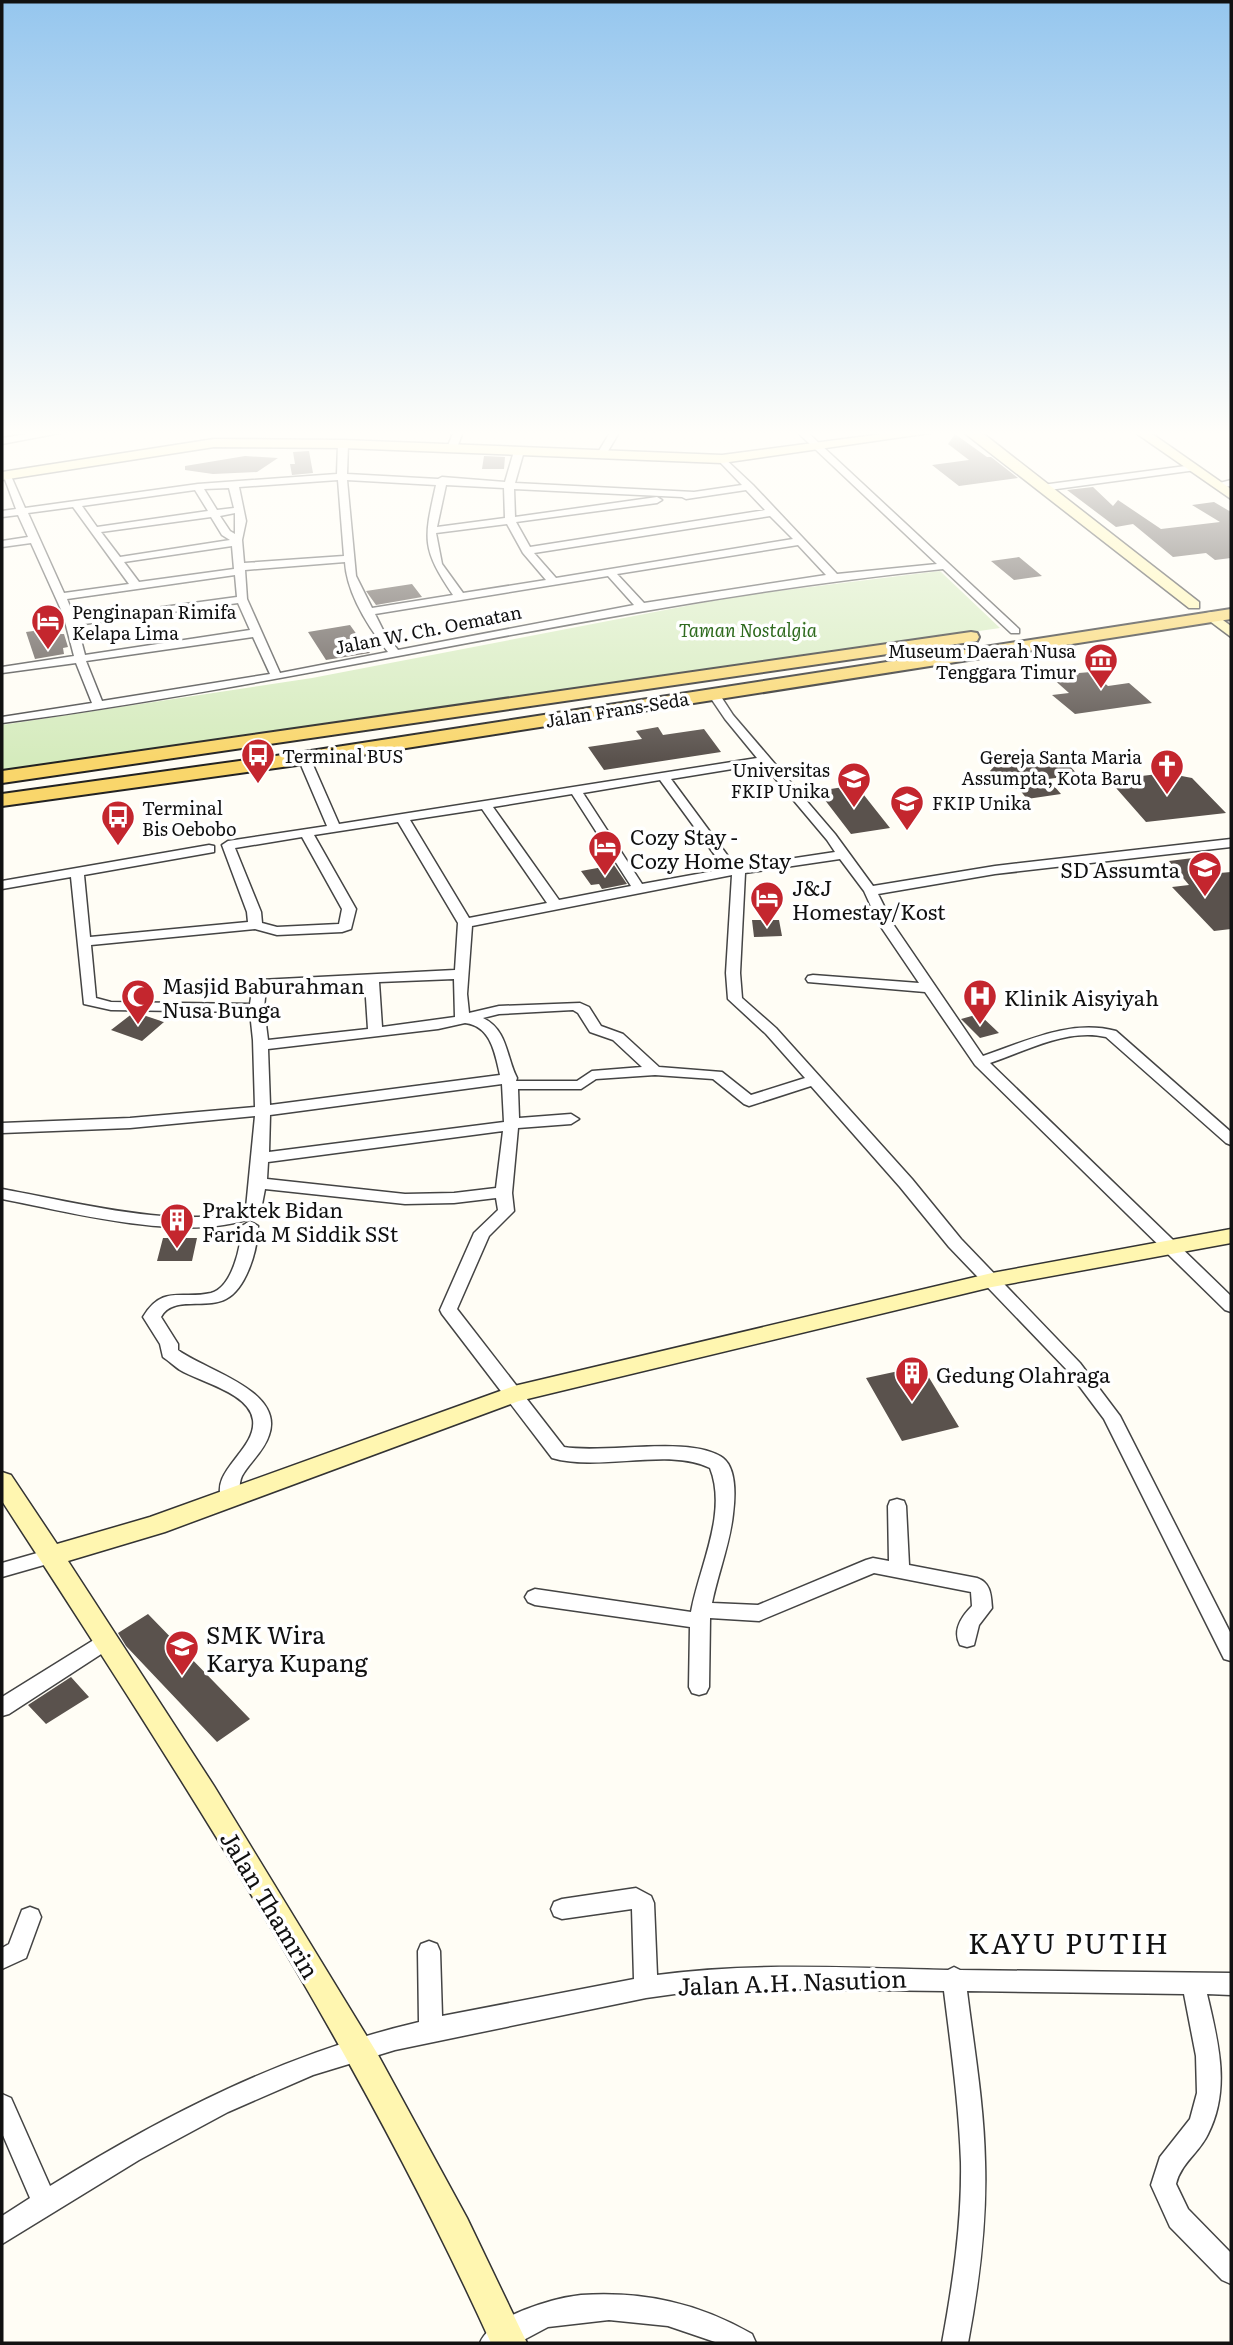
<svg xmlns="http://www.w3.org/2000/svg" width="1233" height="2345" font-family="Literata,serif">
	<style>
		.green { fill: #d5ebbd }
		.building { fill: #5a524d }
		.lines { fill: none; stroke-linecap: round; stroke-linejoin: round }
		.street-casing { stroke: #444; stroke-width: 3 }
		.secondary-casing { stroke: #333; stroke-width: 3 }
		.primary-casing { stroke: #222; stroke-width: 4 }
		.street { fill: #fff; fill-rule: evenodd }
		.secondary { fill: #fff6b0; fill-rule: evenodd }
		.primary { fill: #f9d66b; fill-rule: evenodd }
		.labels { text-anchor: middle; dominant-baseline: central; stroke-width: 7; stroke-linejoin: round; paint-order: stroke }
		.far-poi-label { font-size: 18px; fill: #111; stroke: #fff; text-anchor: start }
		.far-street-label { font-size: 18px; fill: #111; stroke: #fff }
		.far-park-label { font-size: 18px; font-style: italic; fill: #2f6b1f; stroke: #fff }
		.poi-label { font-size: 21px; fill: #111; stroke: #fff; text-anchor: start }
		.near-poi-label { font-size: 24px; fill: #111; stroke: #fff; text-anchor: start }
		.near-street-label { font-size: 24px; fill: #111; stroke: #fff }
		.near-quarter-label { font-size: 28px; letter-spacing: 2px; fill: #111; stroke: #fff }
	</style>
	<rect width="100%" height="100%" fill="#fffdf5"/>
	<path class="green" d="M940,571l60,57 -998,144v-47l310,-47 426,-82z"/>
	<path class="building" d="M955,434l32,23h4l27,21 -59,8 -27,-21 37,-5 -21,-16z
		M309,451l4,22 -21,2 -2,-11h5l-2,-12z
		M245,456l33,2 -21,14 -44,2 -28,-4v-4z
		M484,456l21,1 -1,12h-22z
		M1093,487l20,19 5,-6 43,29 59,-7 -28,-17 22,-3 17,10v46l-16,2 -9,-7 -33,4 -40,-33 -17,3 -49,-37z
		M1019,557l23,19 -28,4 -23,-19z
		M412,584l10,13 -46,8 -10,-14z
		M350,625l20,28 -44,7 -18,-28z
		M55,628l3,6h6l4,13 -5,1 1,6 -29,5 -9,-27z
		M1072,667l7,6 12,-1 17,14 21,-3 23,20 -77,11 -23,-19 17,-2 -18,-16 11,-1 -7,-7z
		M658,727l5,8 41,-6 17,23 -117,18 -16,-23 54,-8 -6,-8z
		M1028,756l28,9 12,-1 10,11 -30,4 13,15 -34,5 -8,-10 -18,-4 -11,-14 11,-12z
		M1166,773l26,5 34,35 -80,9 -37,-42z
		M856,785l34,43 -39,6 -33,-43z
		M1193,858l15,16 23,-2v57l-17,2 -42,-44 17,-2 -20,-24z
		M614,865l13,19 -25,5 -3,-5 -8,1 -10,-14z
		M752,920h27l3,16 -28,1z
		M133,1013h4l27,9 -22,19 -31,-11z
		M979,1014l20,19 -19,5 -19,-19z
		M163,1238h34l-5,23h-35z
		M922,1366l37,61 -57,14 -36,-63z
		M148,1614l102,105 -33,23 -91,-96 -8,-13z
		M71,1677l18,20 -43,27 -18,-19z"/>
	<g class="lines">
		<g class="street-casing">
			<path id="street" d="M46,431h24l-68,13v-6z
				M454,431h9l-6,17 -5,3 -5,-3z
				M611,431h9l-15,25h-6l-2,-2z
				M796,431h10l213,198v4h-8l-68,-64c-317,32 -626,112 -941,154v-6l90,-14 -16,-40 -74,10v-6l72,-11 -11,-42 -32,-71 -29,4v-6l26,-4 -10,-22 -16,2v-6l14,-2 -13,-35 8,2 14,32 173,-24 139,-10 1,-30 5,-3 5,3 -1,30 91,5 4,-2 63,5 9,-31 5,-3 5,3 -9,32 179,9 48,-7 -25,-26 5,-3 31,29 84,89 100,-10zM338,480l6,76 -100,7 -2,-23 4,-19 -7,-34zM347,480l89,5c-12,54 -15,63 17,110l-81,13 -16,-32zM446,485l58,3 1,30 -68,9zM229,488l5,20 -17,2 -13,-21zM514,489l168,8 4,2 60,-9 19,20 -235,37 -14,-25 141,-19 5,-3 -5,-3 -142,20zM195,490l13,21 -111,16 -15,-21zM73,507l56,77 -65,9 -36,-80zM235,513v21l-5,-3 -10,-15zM770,516l23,23 -237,39 -22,-25zM211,517l11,18 8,5 -110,17 -19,-25zM507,524l16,29 23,27 -83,13 -21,-29 -6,-31zM798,545l28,30 -182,28 -27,-29zM232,546l2,23 -95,13 -15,-20zM345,562c2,32 24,66 43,90l-108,21 -33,-74 -2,-29zM235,575l2,22 -162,22 -8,-20zM608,576l26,29 -236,45 -14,-18 -9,-18zM238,603l12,27 -165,25 -8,-30zM253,637l17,37 -168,27 -16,-40z
				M1193,465l5,3 -2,2 -154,21 -5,-3 5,-3z
				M1231,480v6l-14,2 -5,-3z
				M714,691l4,1 15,23 102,119 38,52 122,-20 236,-27v8l-236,27 -117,20 15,30 90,132c44,-15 87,-37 133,-25l115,101v13l-5,-2 -120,-106c-39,-9 -80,14 -116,26l241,233v16l-6,-2 -250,-245 -50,-73 -117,-10 -2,-3 2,-3 5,-1 106,8 -40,-59 -15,-33 -24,-32 -95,14 -5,100 2,25 34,30 136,151 49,60 119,124 40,53 111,218v27l-7,-2 -120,-240 -36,-48 -119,-124 -49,-60 -89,-101 -62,20 -5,-2 -31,-25 -58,-4 -59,4 -15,10h-63l1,29 52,-4 8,5 -8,5 -53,4 -6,65 2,18 -25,25 -32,73 107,138c41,7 128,-12 159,11 14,11 12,40 10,56 -3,30 -15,59 -21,89l46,2 108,-45 7,-2 16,3 -1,-55 2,-5 7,-2 7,2 2,5 3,59 68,13c14,5 14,17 15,30l-13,17 -5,20 -7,2 -7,-2c-8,-15 2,-29 12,-39l-1,-14 -97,-19 -115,48 -49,-3 -1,69 -3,6 -7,2 -7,-2 -3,-6 1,-60 -155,-22 -7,-3 -3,-5 3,-5 7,-3 156,23c8,-45 37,-99 19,-144 -41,-21 -110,4 -158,-10l-110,-144 -2,-4 34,-77 24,-23 -2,-12 -42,5 -49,1 -140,-15 -5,26c-69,30 -185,-2 -258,-16v-10c63,11 187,44 244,19l9,-92 -125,12 -128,5v-10l128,-5 125,-11 -2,-67 -3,-28 -139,-2 -27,-6 -13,-127 -69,12v-8l207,-36 5,1v6l-130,23 6,62 158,-15 -1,-10 -25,-67 6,-4 99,-15 -29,-68 2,-3h8l2,3 29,66 418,-66 -32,-39 -17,-25zM763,764l64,76 8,12 -99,15 -65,-88zM660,780l65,89 -83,15 -59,-91zM572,794l59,92 -72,14 -66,-93zM482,809l65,94 -78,15 -59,-98zM398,822l60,101 -3,47 -195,10 -7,4 -3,20 -139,-2 -15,-4 -5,-53 164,-16 22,6 65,-3 9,-3 5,-20 -42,-74zM302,837l40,72 -3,15 -62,3 -15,-4 -1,-11 -26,-64zM732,875l-6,98 2,26 38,35 39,44 -54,17 -29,-23 -63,-5 -36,-33 -22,-8 -12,-19 -9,-4 -81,3 -30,7 -2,-19 5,-68zM454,979l1,38 -73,10 -3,-45zM365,983l3,46 -100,11 -4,-32 2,-20zM573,1010l5,3 12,19 23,8 29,27 -50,4 -15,10h-61l1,-3c-11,-21 -9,-48 -34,-60l16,-4zM465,1023c26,3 30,30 35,52l-230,30 -2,-56 170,-20zM502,1084l2,38 -235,30 1,-37zM503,1131l-7,57 -42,5 -49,1 -138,-15 1,-17z
				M250,1221l8,5c0,22 -11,62 -32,73 -20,11 -53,-4 -65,18l17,27v6c26,20 107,40 91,85 -5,16 -19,27 -27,41 -4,8 -1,18 -5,26l-7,2 -7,-2c-16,-30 34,-52 30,-82 -3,-27 -53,-38 -73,-50 -6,-4 -11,-9 -17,-13l-3,-13 -17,-27c20,-33 38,-17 68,-24 22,-6 30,-48 31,-67z
				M51,1549l7,2 3,5 -3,5 -56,16v-14z
				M105,1633l7,2 3,6 -3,6 -103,67 -7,2v-19z
				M636,1888l15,8 3,7 3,72c96,-13 195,-7 291,-5l6,-3 6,3 271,3v22l-24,-1c11,47 24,95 1,140 -9,19 -27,29 -32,50l12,25 43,44v31l-9,-4 -52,-53 -19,-42 9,-28 30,-38 7,-26 -1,-37 -12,-62 -217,-3c7,57 17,114 18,171 2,61 -6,122 -17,181h-26c11,-60 20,-120 19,-181 -2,-58 -10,-114 -17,-171l-158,-2 -97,3 -43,6 -251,52 -82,25 -85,37 -89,48 -137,84v-28l28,-18 -28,-65v-39l9,4 39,88c116,-72 236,-133 369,-164l-1,-71 3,-7 8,-3 8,3 3,7 2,65 192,-37 -2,-70 -70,10 -8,-3 -3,-7 3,-7 8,-3z
				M30,1907l8,3 3,7 -15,41 -24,11v-21l7,-4 13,-34z
				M581,2295c63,-4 117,8 171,39l4,9h-38l-50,-17 -59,-6 -61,7 -30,16h-38c10,-27 74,-45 101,-48z"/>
		</g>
		<g class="secondary-casing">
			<path id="secondary" d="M905,431h38l-221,32 -379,-15 -129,-1 -212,33v-8l212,-33 129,1 379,15z
				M962,431h18l219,171v6h-10z
				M1133,431h15l83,58v10z
				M1212,612l19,14v11l-24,-18v-6z
				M1231,1229v14l-239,44 -473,114 -354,131 -97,29 146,225 163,267 90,165 60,125h-36c-134,-295 -313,-571 -489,-842v-29l9,3 46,69 93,-27 364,-131 478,-113z"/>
		</g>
		<g class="primary-casing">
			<path id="primary" d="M1231,609v10l-927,145 -302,42v-12l302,-42z
				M971,632l6,1 2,4 -2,4 -975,142v-12z"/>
		</g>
		<use href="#street" class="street"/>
		<use href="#secondary" class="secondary"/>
		<use href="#primary" class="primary"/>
	</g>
	<linearGradient id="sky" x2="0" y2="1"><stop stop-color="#95c6ee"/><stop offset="0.57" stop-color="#fffefa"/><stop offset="1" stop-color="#fffefa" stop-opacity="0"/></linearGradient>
	<rect width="1233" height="760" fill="url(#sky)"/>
	<defs>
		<g id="hotel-pin" transform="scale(1.75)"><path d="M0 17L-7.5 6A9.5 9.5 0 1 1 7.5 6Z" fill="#c4262e" stroke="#fff"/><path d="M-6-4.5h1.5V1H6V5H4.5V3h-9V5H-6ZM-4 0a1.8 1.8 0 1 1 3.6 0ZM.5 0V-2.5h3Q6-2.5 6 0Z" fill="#fff"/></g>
		<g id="museum-pin" transform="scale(1.75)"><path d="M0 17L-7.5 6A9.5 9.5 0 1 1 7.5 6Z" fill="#c4262e" stroke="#fff"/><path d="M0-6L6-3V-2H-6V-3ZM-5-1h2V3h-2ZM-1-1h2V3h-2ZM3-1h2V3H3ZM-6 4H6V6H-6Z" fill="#fff"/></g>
		<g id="bus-pin" transform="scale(1.75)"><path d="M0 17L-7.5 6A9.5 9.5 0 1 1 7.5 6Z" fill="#c4262e" stroke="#fff"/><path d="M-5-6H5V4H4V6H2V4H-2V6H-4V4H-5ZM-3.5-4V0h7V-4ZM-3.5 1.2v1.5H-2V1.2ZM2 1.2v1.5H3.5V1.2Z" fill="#fff"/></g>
		<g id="church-pin" transform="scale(1.75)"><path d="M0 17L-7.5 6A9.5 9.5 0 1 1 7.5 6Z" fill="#c4262e" stroke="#fff"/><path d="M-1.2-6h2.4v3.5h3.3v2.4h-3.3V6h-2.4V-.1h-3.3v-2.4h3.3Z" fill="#fff"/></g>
		<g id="university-pin" transform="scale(1.75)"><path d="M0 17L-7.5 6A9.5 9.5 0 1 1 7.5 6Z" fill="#c4262e" stroke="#fff"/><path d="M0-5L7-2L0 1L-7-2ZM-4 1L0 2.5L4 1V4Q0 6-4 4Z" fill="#fff"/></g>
		<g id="school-pin" transform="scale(1.75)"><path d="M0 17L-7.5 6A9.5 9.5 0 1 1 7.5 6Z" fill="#c4262e" stroke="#fff"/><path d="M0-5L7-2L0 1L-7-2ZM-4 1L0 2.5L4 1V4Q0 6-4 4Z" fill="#fff"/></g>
		<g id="mosque-pin" transform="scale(1.75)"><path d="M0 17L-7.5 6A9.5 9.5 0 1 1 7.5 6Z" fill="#c4262e" stroke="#fff"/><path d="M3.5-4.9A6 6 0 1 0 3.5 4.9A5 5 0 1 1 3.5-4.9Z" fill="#fff"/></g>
		<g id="hospital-pin" transform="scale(1.75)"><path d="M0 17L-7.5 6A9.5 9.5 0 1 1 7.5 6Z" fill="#c4262e" stroke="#fff"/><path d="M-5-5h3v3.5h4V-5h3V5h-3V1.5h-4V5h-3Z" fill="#fff"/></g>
		<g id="building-pin" transform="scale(1.75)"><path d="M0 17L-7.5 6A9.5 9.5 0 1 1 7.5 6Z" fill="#c4262e" stroke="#fff"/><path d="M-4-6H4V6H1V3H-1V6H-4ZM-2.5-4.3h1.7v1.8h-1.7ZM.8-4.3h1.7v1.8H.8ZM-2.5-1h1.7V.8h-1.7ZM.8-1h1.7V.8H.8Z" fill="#fff"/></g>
	</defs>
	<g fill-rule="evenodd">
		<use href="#hotel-pin" x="48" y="621"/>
		<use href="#museum-pin" x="1101" y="660"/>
		<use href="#bus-pin" x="258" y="755"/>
		<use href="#church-pin" x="1167" y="766"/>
		<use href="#university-pin" x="854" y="779"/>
		<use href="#university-pin" x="907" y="802"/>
		<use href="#bus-pin" x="118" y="817"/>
		<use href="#hotel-pin" x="605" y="847"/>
		<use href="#school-pin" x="1205" y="868"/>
		<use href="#hotel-pin" x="767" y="898"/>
		<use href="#mosque-pin" x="138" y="996"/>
		<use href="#hospital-pin" x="980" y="996"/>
		<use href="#building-pin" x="177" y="1220"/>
		<use href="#building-pin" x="912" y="1373"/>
		<use href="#school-pin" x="182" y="1647"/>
	</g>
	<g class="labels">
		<g class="far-poi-label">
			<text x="72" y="611">Penginapan Rimifa<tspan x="72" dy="21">Kelapa Lima</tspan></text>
			<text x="1076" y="650" text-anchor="end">Museum Daerah Nusa<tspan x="1076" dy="21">Tenggara Timur</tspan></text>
			<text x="282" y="755">Terminal BUS</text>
			<text x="1142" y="756" text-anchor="end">Gereja Santa Maria<tspan x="1142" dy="21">Assumpta, Kota Baru</tspan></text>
			<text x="830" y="769" text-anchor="end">Universitas<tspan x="830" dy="21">FKIP Unika</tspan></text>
			<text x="932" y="802">FKIP Unika</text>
			<text x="142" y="807">Terminal<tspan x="142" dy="21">Bis Oebobo</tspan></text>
		</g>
		<g class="far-street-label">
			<text transform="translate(428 629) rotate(-11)">Jalan W. Ch. Oematan</text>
			<text transform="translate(617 709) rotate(-9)">Jalan Frans-Seda</text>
		</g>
		<g class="far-park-label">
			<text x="748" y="629">Taman Nostalgia</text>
		</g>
		<g class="poi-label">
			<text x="630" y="835">Cozy Stay -<tspan x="630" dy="24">Cozy Home Stay</tspan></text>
			<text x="1180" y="868" text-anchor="end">SD Assumta</text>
			<text x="792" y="886">J&amp;J<tspan x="792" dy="24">Homestay/Kost</tspan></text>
			<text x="162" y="984">Masjid Baburahman<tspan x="162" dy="24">Nusa Bunga</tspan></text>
			<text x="1004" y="996">Klinik Aisyiyah</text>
			<text x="202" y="1208">Praktek Bidan<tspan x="202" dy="24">Farida M Siddik SSt</tspan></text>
			<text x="936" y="1373">Gedung Olahraga</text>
		</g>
		<g class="near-poi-label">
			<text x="206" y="1633">SMK Wira<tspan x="206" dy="28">Karya Kupang</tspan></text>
		</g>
		<g class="near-street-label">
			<text transform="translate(271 1904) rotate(59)">Jalan Thamrin</text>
			<text transform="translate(792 1981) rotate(-2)">Jalan A.H. Nasution</text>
		</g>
		<g class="near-quarter-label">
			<text x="1069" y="1942">KAYU PUTIH</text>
		</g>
	</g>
	<rect width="1233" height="2345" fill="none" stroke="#111111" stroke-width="7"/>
</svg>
